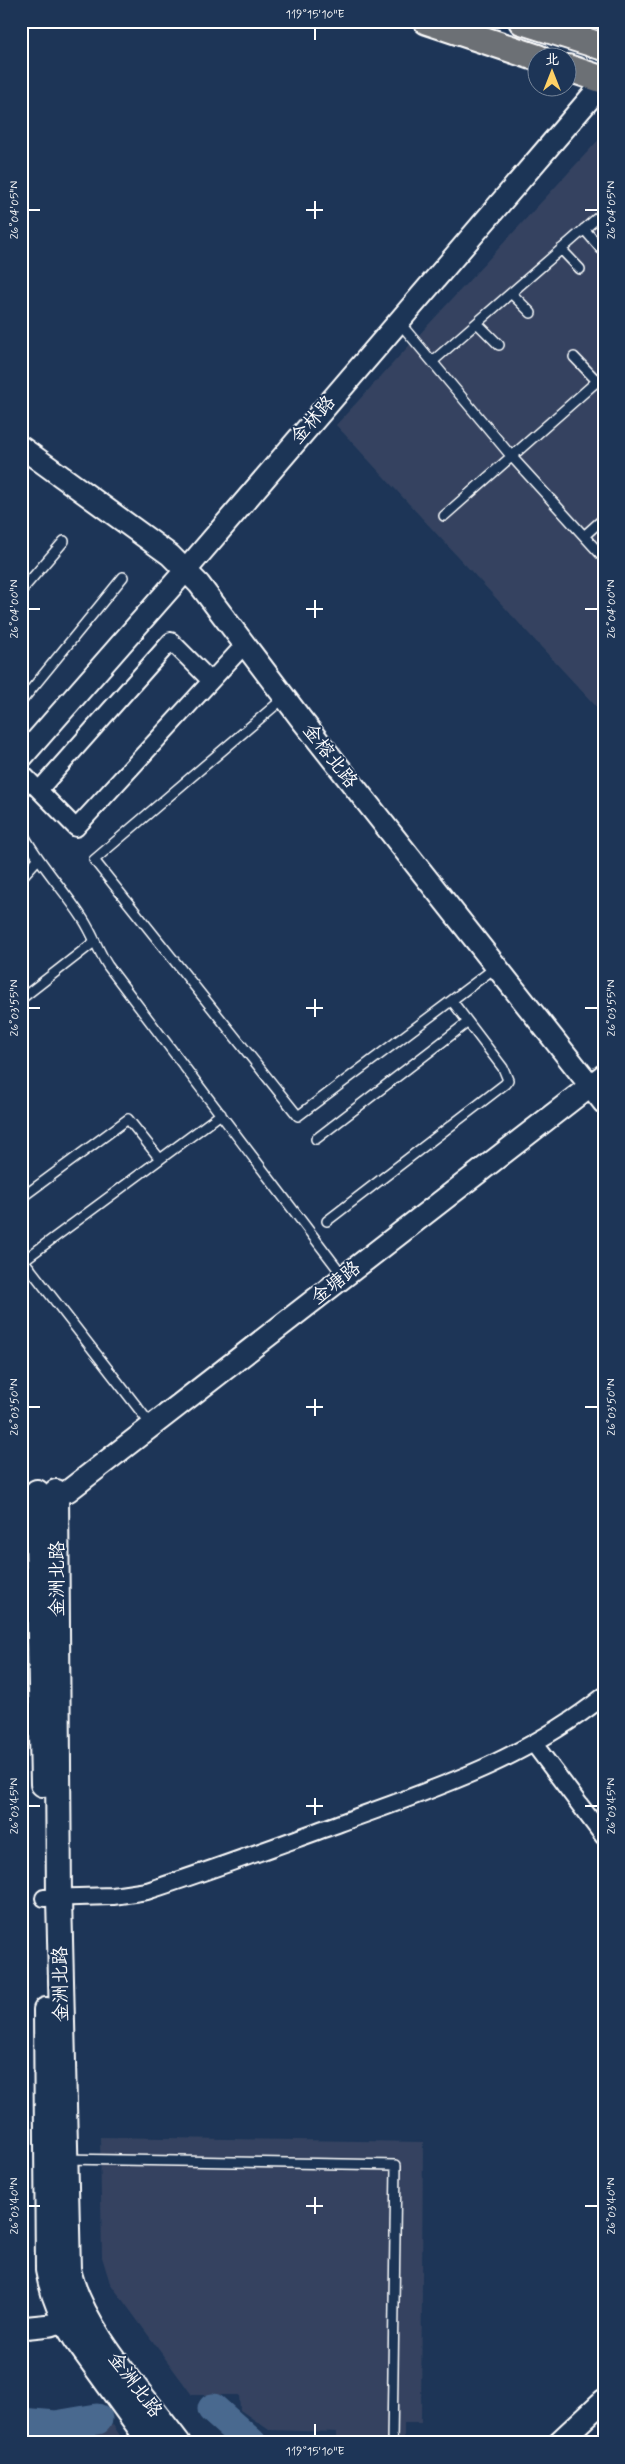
<svg xmlns="http://www.w3.org/2000/svg" width="625" height="2464" font-family="Mynerve,'LXGW WenKai TC',sans-serif">
	<style>
		.built { fill: #344360 }
		.lines { fill: none; stroke-linecap: round; stroke-linejoin: round }
		.river { stroke: #49698f; stroke-width: 31 }
		.service-casing { stroke: #fff; stroke-width: 12 }
		.minor-casing { stroke: #fff; stroke-width: 20 }
		.tertiary-casing { stroke: #fff; stroke-width: 25 }
		.secondary-casing { stroke: #fff; stroke-width: 28 }
		.primary-casing { stroke: #fff; stroke-width: 30 }
		.service { stroke: #1d3557; stroke-width: 9 }
		.minor { stroke: #1d3557; stroke-width: 16 }
		.tertiary { stroke: #1d3557; stroke-width: 21 }
		.secondary { stroke: #1d3557; stroke-width: 24 }
		.primary { stroke: #6c6f75; stroke-width: 26 }
		.ticks { fill: none; stroke: #fff; stroke-width: 2 }
		.labels { text-anchor: middle; dominant-baseline: central; stroke-width: 4; stroke-linejoin: round; paint-order: stroke }
		.street-label { font-size: 19px; fill: #fff; stroke: #1d3557 }
		.neatline { fill: none; stroke: #fff; stroke-width: 2 }
		.ticks-label { font-size: 12px; text-anchor: middle; fill: #fff }
	</style>
	<rect width="100%" height="100%" fill="#1d3557"/>
	<filter id="ink" filterUnits="userSpaceOnUse"><feTurbulence type="fractalNoise" baseFrequency=".02" numOctaves="2"/><feDisplacementMap in="SourceGraphic" scale="10" xChannelSelector="R" yChannelSelector="G"/><feConvolveMatrix kernelMatrix="1 2 1 2 8 2 1 2 1" color-interpolation-filters="sRGB"/></filter>
	<g filter="url(#ink)">
		<path class="built" d="M604,134v581l-268,-290z
			M21,1727l2,83 3,454h-5z
			M100,2137l323,5 -2,281h-17v20h-67v-11l-68,-2 -29,-20 -1,-15h-47l-82,-112 -8,-26z
			M113,2425l12,18h-104v-2l68,-6z"/>
		<g class="lines">
			<path class="river" d="M213,2409l38,34
				M21,2423l35,3 41,-7"/>
			<g class="service-casing">
				<path id="service" d="M584,229l17,20
					M561,249l19,20
					M511,293l20,20
					M399,322l113,135 92,101
					M477,323l22,22
					M574,357l23,24
					M433,361l171,-149
					M444,516l160,-141
					M584,536l20,-18
					M21,591l43,-50
					M285,697l-191,163 204,256 198,-149
					M21,702l102,-125
					M21,830c17,33 42,58 62,89 10,15 15,32 25,47l236,311
					M21,878l17,-19
					M21,999l73,-57
					M316,1139l152,-117
					M21,1198l107,-79 32,40
					M327,1221l178,-137 3,-4 -5,-12 -51,-67
					M21,1257l131,169
					M24,1260l197,-146
					M21,1278l9,-10
					M65,2159l331,6 -4,278
					M127,2443l16,-11
					M312,2443h10"/>
			</g>
			<g class="minor-casing">
				<path id="minor" d="M21,772l55,56 169,-184
					M39,790l132,-149 40,40
					M534,1744l70,93
					M44,1898l69,-2 34,-5c65,-21 129,-45 193,-68 94,-34 184,-63 264,-127"/>
			</g>
			<g class="tertiary-casing">
				<path id="tertiary" d="M21,447l149,108 29,29 102,135 303,384
					M21,758l165,-188 418,-488
					M68,1491l536,-416
					M21,2328l30,-3 29,-10
					M558,2443l46,-43"/>
			</g>
			<g class="secondary-casing">
				<path id="secondary" d="M37,1492l6,292
					M56,1492l3,406 9,371c13,60 73,124 110,174
					M46,2010l2,260c5,26 13,47 28,69l75,104"/>
			</g>
			<g class="primary-casing">
				<path id="primary" d="M427,21l111,37
					M522,21l82,26
					M568,68l36,12"/>
			</g>
			<use href="#service" class="service"/>
			<use href="#minor" class="minor"/>
			<use href="#tertiary" class="tertiary"/>
			<use href="#secondary" class="secondary"/>
			<use href="#primary" class="primary"/>
		</g>
	</g>
	<path class="ticks" d="M315,28v12M315,201v18M28,210h12M306,210h17M585,210h13M315,600v18M28,609h12M306,609h17M585,609h13M315,999v18M28,1008h12M306,1008h17M585,1008h13M315,1399v17M28,1407h12M306,1407h17M585,1407h13M315,1798v17M28,1806h12M306,1806h17M585,1806h13M315,2197v17M28,2206h12M306,2206h17M585,2206h13M315,2424v12"/>
	<g class="labels">
		<g class="street-label">
			<text transform="translate(313 420) rotate(-49)">金林路</text>
			<text transform="translate(330 756) rotate(52)">金榕北路</text>
			<text transform="translate(336 1283) rotate(-38)">金塘路</text>
			<text transform="translate(57 1579) rotate(-90)">金洲北路</text>
			<text transform="translate(61 1984) rotate(-91)">金洲北路</text>
			<text transform="translate(135 2385) rotate(53)">金洲北路</text>
		</g>
	</g>
	<rect width="625" height="2464" fill="none" stroke="#1d3557" stroke-width="55"/>
	<g transform="translate(552 72)"><circle r="24" fill="#1d3557" stroke="#77869a"/>
	<path d="M0-4L9 19L0 12L-9 19Z" fill="#ffd166"/>
	<text y="-8" font-size="14" font-weight="bold" text-anchor="middle" fill="#ffffff">北</text>
	</g>
	<rect x="28" y="28" width="570" height="2408" class="neatline"/>
	<g class="ticks-label">
		<text x="315" y="18">119°15'10"E</text>
		<text transform="translate(14 210) rotate(-90)" y="4">26°04'05"N</text>
		<text transform="translate(611 210) rotate(-90)" y="4">26°04'05"N</text>
		<text transform="translate(14 609) rotate(-90)" y="4">26°04'00"N</text>
		<text transform="translate(611 609) rotate(-90)" y="4">26°04'00"N</text>
		<text transform="translate(14 1008) rotate(-90)" y="4">26°03'55"N</text>
		<text transform="translate(611 1008) rotate(-90)" y="4">26°03'55"N</text>
		<text transform="translate(14 1407) rotate(-90)" y="4">26°03'50"N</text>
		<text transform="translate(611 1407) rotate(-90)" y="4">26°03'50"N</text>
		<text transform="translate(14 1806) rotate(-90)" y="4">26°03'45"N</text>
		<text transform="translate(611 1806) rotate(-90)" y="4">26°03'45"N</text>
		<text transform="translate(14 2206) rotate(-90)" y="4">26°03'40"N</text>
		<text transform="translate(611 2206) rotate(-90)" y="4">26°03'40"N</text>
		<text x="315" y="2455">119°15'10"E</text>
	</g>
</svg>
